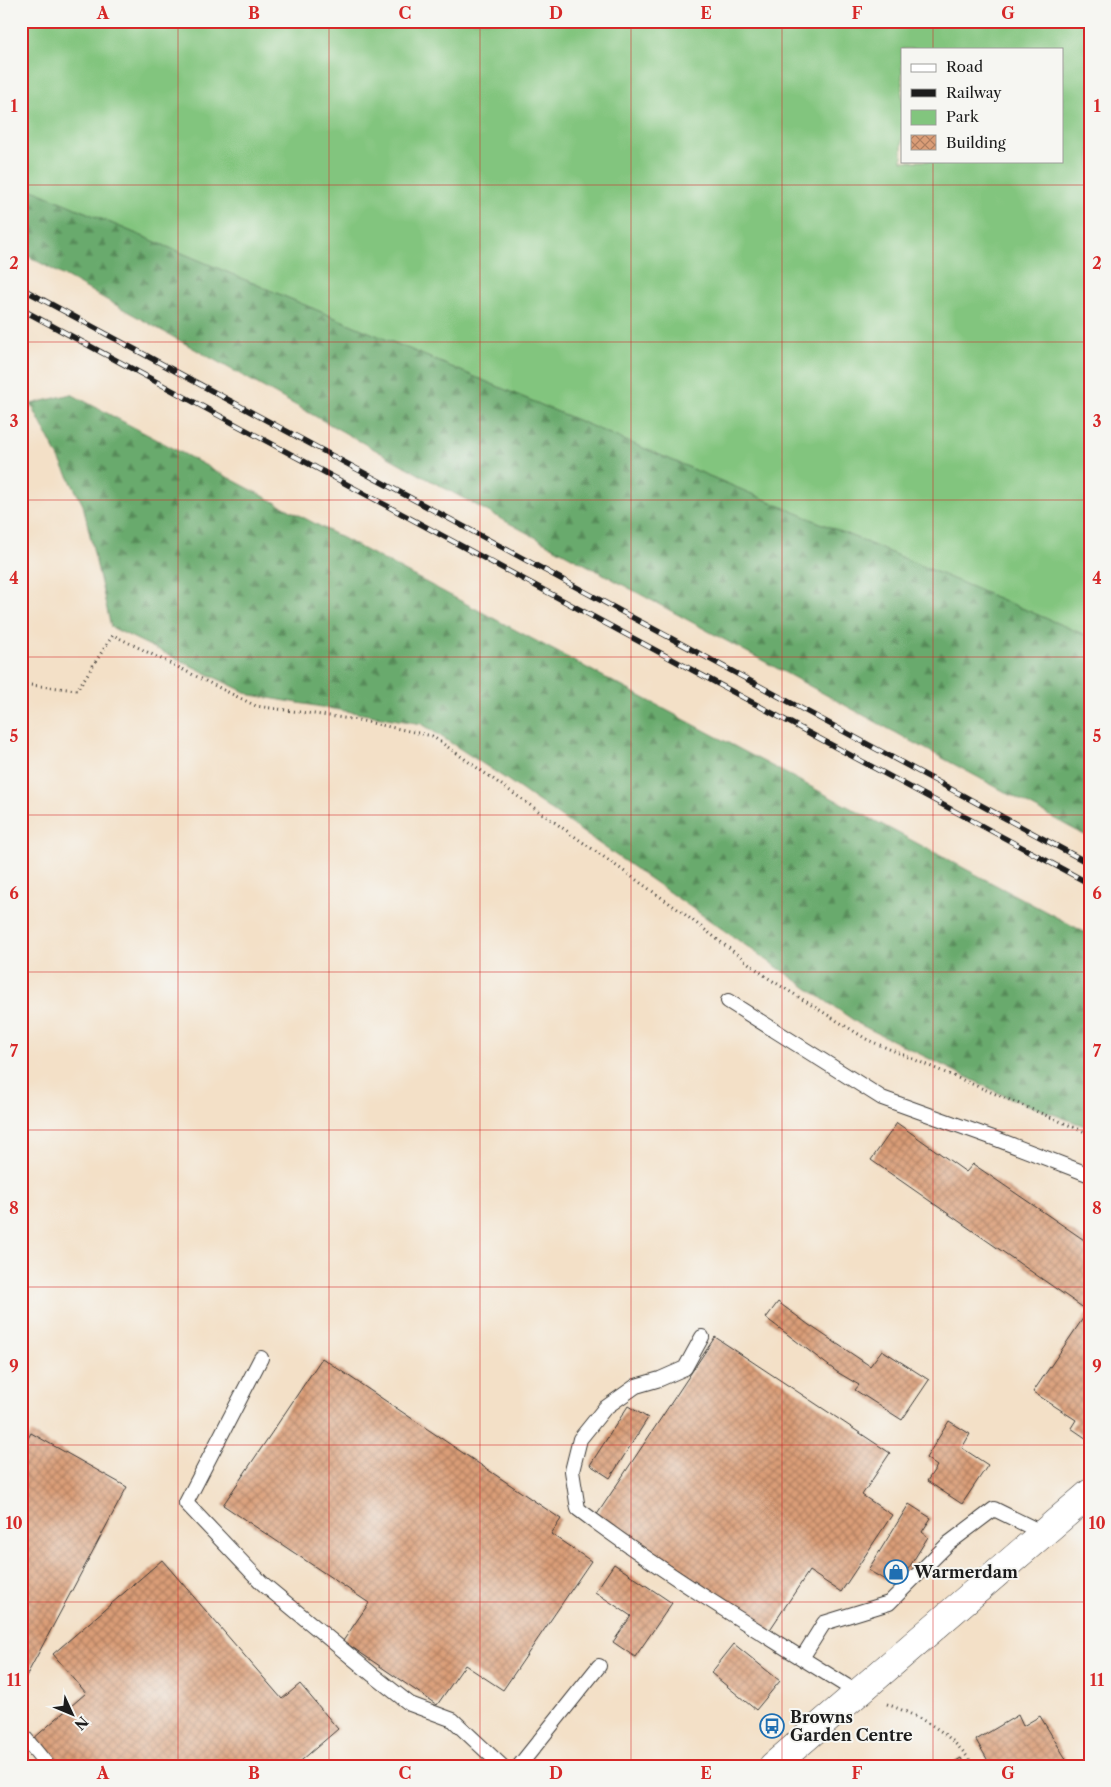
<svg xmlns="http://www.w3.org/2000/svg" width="1111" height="1787" font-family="'Libre Caslon Text',serif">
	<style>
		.green { fill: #82c57e; stroke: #4f704d; fill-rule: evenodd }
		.forest { fill: url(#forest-firs); stroke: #426344 }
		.building { fill: url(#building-cross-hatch) }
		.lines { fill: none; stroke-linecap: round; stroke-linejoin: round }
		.lane-casing { stroke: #3c3936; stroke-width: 16 }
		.secondary-casing { stroke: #3c3936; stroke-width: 29 }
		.path { stroke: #3c3936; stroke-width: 3; stroke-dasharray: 1 4; stroke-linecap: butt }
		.lane { stroke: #fff; stroke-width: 14 }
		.secondary { stroke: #fff; stroke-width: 28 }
		.rail-casing { stroke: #1c1c1c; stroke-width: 5.5 }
		.rail { stroke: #f6f6f2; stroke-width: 4; stroke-dasharray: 11; stroke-linecap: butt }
		.grid { fill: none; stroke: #d62828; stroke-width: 1; stroke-opacity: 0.55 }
		.labels { text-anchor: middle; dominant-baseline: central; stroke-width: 4; stroke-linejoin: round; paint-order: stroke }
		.poi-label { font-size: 16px; font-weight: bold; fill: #1c1c1c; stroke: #f6f6f2; text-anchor: start }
		.neatline { fill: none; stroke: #d62828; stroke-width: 2 }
		.grid-label { font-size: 16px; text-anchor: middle; font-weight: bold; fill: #d62828 }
	</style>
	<defs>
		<pattern id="forest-firs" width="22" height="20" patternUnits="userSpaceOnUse" patternTransform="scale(1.25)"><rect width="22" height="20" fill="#69aa6d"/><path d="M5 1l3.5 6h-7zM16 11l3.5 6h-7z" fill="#568a59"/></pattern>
		<pattern id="building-cross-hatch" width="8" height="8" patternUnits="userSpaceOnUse" patternTransform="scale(1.25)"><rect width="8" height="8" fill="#da9d77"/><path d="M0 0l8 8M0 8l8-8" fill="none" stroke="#b07f61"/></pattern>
	</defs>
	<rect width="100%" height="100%" fill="#f6f6f2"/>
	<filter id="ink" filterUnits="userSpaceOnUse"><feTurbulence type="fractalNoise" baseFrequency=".02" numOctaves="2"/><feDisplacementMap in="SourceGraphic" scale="10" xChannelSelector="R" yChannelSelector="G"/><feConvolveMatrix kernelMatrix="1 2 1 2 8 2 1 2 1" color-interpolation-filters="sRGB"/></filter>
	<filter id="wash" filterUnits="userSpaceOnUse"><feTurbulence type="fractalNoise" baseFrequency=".0096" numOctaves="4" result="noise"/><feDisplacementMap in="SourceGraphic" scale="20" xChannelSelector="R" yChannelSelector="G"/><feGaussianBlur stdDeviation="1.12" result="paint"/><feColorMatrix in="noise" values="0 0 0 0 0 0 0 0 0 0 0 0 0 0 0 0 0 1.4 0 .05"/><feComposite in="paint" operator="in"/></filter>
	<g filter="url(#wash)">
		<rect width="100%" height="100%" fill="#f3e0c7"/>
		<path class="green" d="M21,21h1069v616l-1069,-452zM902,49h160v112h-160z"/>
		<path class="forest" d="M21,185l1069,452v201l-666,-361 -403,-225z
			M71,394l1019,541v193l-83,-31 -148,-73 -356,-247 -81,-53 -171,-29 -140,-68 -28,-122 -52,-101z"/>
		<g id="blocks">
			<path class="building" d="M897,1123l69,49 7,-8 117,80v197l-19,-13 5,-8 -43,-28 55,-81 -217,-151z
				M778,1302l31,23 61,41 12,-16 47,30 -27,40 -47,-30 4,-5 -22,-13 -71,-54z
				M715,1337l175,116 -28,42 30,20 -51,77 -32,-21 -40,60 -173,-115z
				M322,1358l239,161 -10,15 40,27 -88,129 -38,-25 -28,40 -94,-64 26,-38 -146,-98z
				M628,1406l20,12 -38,60 -20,-13z
				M949,1421l21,13 -8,14 26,17 -26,39 -35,-23 10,-15 -11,-8z
				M31,1433l96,54 -106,199v-235z
				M909,1504l22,14 -9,14 6,5 -31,50 -29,-17z
				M162,1560l120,139 18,-15 38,45 -43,37h-239l-23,-27 53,-46 -33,-39z
				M614,1564l58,39 -37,54 -22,-15 18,-26 -36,-24z
				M734,1644l46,37 -24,29 -45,-37z
				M1018,1715l5,11 17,-10 26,43 -12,7h-63l-15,-26z
				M961,1758l4,8h-18z"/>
		</g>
	</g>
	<g filter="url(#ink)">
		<use href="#blocks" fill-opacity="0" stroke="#3c3936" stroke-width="1"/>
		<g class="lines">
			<g class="lane-casing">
				<path id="lane" d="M728,1001l154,97 117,42 91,35
					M702,1337l-17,31 -25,11 -24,7 -31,22 -25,31 -8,32 6,38c89,67 185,125 280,184
					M261,1358l-75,145 76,80 111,92 37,29 43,16 49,46
					M802,1658l22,-35 65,-20 60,-60 45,-34 49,24
					M21,1733l27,33
					M519,1766l80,-100"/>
			</g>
			<g class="secondary-casing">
				<path id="secondary" d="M773,1766l317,-273"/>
			</g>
			<path class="path" d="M21,684l56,6 36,-55 143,71 102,14 74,16 247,174 89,68 100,62 222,94
				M887,1704c36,14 65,29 87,62"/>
			<use href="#lane" class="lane"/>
			<use href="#secondary" class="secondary"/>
			<g class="rail-casing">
				<path id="rail" d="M21,288l1069,576
					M21,309l1069,575"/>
			</g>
			<use href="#rail" class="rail"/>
		</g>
	</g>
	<path class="grid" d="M178,21v1745M329,21v1745M480,21v1745M631,21v1745M782,21v1745M933,21v28M933,161v1605M21,185h1069M21,342h1069M21,500h1069M21,657h1069M21,815h1069M21,972h1069M21,1130h1069M21,1287h1069M21,1445h1069M21,1602h1069"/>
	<defs>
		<g id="shop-ring" transform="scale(1.25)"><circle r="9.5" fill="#f6f6f2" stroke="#1f6fb2" stroke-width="1.5"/><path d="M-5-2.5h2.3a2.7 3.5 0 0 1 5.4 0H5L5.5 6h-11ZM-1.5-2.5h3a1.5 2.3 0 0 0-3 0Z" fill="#1f6fb2"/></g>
		<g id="bus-ring" transform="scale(1.25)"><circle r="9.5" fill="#f6f6f2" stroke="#1f6fb2" stroke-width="1.5"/><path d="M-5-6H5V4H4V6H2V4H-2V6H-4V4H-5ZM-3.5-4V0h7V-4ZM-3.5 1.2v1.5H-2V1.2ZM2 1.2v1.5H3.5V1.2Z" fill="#1f6fb2"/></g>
	</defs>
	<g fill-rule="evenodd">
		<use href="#shop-ring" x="896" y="1572"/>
		<use href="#bus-ring" x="772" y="1726"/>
	</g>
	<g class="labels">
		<g class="poi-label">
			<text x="914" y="1572">Warmerdam</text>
			<text x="790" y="1717">Browns<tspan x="790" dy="18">Garden Centre</tspan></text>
		</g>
	</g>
	<rect width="1111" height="1787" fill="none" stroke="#f6f6f2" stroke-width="55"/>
	<rect x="901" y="48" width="162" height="115" fill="#f6f6f2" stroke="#9f9f9c"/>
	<rect x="911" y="64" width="25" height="8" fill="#ffffff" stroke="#9f9f9c"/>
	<text x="946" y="72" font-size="15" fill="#1c1c1c">Road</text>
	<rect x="911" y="89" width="25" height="8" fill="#1c1c1c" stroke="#9f9f9c"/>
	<text x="946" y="98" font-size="15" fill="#1c1c1c">Railway</text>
	<rect x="911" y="110" width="25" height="15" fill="#82c57e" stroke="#9f9f9c"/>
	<text x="946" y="122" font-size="15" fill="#1c1c1c">Park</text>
	<rect x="911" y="135" width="25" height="15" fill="url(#building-cross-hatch)" stroke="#9f9f9c"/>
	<text x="946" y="148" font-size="15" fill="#1c1c1c">Building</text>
	<g transform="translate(72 1714) rotate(134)" stroke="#f6f6f2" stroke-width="4" paint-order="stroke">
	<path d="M0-4L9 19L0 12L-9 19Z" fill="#1c1c1c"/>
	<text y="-8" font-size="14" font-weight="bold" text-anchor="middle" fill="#1c1c1c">N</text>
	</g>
	<rect x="28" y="28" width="1056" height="1732" class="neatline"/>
	<g class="grid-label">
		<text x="103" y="19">A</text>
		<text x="254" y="19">B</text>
		<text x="405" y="19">C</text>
		<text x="556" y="19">D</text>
		<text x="706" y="19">E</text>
		<text x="857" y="19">F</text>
		<text x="1008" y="19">G</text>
		<text x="14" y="112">1</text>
		<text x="1097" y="112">1</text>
		<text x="14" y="269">2</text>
		<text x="1097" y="269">2</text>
		<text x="14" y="427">3</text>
		<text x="1097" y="427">3</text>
		<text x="14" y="584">4</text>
		<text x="1097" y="584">4</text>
		<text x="14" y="742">5</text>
		<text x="1097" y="742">5</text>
		<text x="14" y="899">6</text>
		<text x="1097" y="899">6</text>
		<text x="14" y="1057">7</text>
		<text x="1097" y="1057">7</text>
		<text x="14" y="1214">8</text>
		<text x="1097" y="1214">8</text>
		<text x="14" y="1372">9</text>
		<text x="1097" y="1372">9</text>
		<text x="14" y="1529">10</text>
		<text x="1097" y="1529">10</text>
		<text x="14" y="1686">11</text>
		<text x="1097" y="1686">11</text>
		<text x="103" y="1779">A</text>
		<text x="254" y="1779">B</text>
		<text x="405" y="1779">C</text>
		<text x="556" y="1779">D</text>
		<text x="706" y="1779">E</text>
		<text x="857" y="1779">F</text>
		<text x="1008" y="1779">G</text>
	</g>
</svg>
